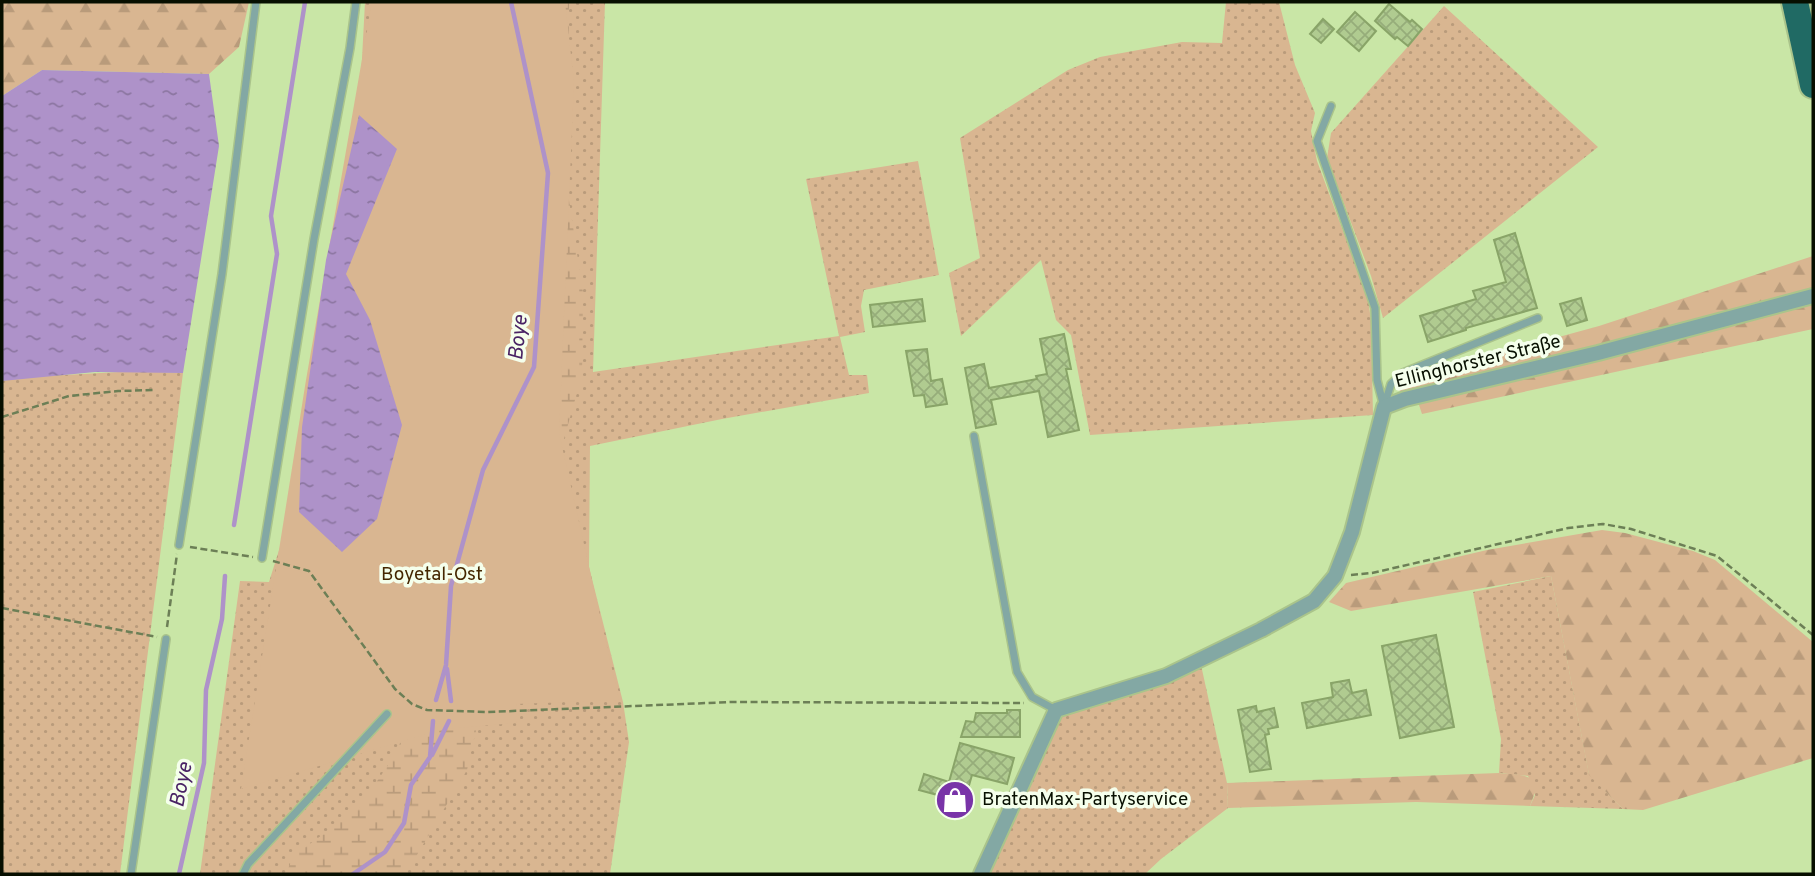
<svg xmlns="http://www.w3.org/2000/svg" width="1815" height="876" font-family="Overpass,sans-serif">
	<style>
		.grass { fill: url(#grass-dots) }
		.forest { fill: url(#forest-firs) }
		.wetland { fill: url(#wetland-marsh) }
		.park { fill: #d9b691 }
		.water { fill: url(#water-ripples) }
		.lines { fill: none; stroke-linecap: round; stroke-linejoin: round }
		.stream { stroke: #ae92c9; stroke-width: 4.5 }
		.building { fill: url(#building-cross-hatch); stroke: #89a468; stroke-width: 2 }
		.lane-casing { stroke: #aac48b; stroke-width: 10 }
		.street-casing { stroke: #aac48b; stroke-width: 18 }
		.highway-casing { stroke: #aac48b; stroke-width: 30 }
		.path { stroke: #6c7f56; stroke-width: 2.5; stroke-dasharray: 7 3.5; stroke-linecap: butt }
		.lane { stroke: #83a8a4; stroke-width: 7 }
		.street { stroke: #83a8a4; stroke-width: 14 }
		.highway { stroke: #206a64; stroke-width: 26 }
		.labels { text-anchor: middle; dominant-baseline: central; stroke-width: 7; stroke-linejoin: round; paint-order: stroke }
		.street-label { font-size: 19px; fill: #070f00; stroke: #f5ffec }
		.park-label { font-size: 19px; fill: #442600; stroke: #f5ffec }
		.poi-label { font-size: 19px; fill: #070f00; stroke: #f5ffec; text-anchor: start }
		.water-label { font-size: 21px; font-style: italic; fill: #492365; stroke: #f5ffec }
	</style>
	<defs>
		<pattern id="grass-dots" width="8" height="8" patternUnits="userSpaceOnUse" patternTransform="scale(1.75)"><rect width="8" height="8" fill="#d9b691"/><path d="M2 2h.1M6 6h.1" fill="none" stroke="#b99b7b" stroke-width="1.8" stroke-linecap="round"/></pattern>
		<pattern id="forest-firs" width="22" height="20" patternUnits="userSpaceOnUse" patternTransform="scale(1.75)"><rect width="22" height="20" fill="#d9b691"/><path d="M5 1l3.5 6h-7zM16 11l3.5 6h-7z" fill="#b99b7b"/></pattern>
		<pattern id="wetland-marsh" width="20" height="14" patternUnits="userSpaceOnUse" patternTransform="scale(1.75)"><rect width="20" height="14" fill="#d9b691"/><path d="M1 5h8M5 5V1M11 12h8M15 12V8" fill="none" stroke="#b99b7b"/></pattern>
		<pattern id="water-ripples" width="26" height="14" patternUnits="userSpaceOnUse" patternTransform="scale(1.75)"><rect width="26" height="14" fill="#ae92c9"/><path d="M2 4q2-2 4 0t4 0M15 11q2-2 4 0t4 0" fill="none" stroke="#8c76a1"/></pattern>
		<pattern id="building-cross-hatch" width="8" height="8" patternUnits="userSpaceOnUse" patternTransform="scale(1.75)"><rect width="8" height="8" fill="#b0cb90"/><path d="M0 0l8 8M0 8l8-8" fill="none" stroke="#96ad7a"/></pattern>
	</defs>
	<rect width="100%" height="100%" fill="#c9e6a6"/>
	<path class="grass" d="M365,2h240l-12,370 246,-36 -33,-157 112,-18 21,114 -75,15 -3,16 4,26 -25,5 9,38h18l2,18 -147,26 -132,27 -1,121 34,135 6,40 -19,132h-410l40,-293 29,1 22,-70 68,-397z
		M1226,2h53l16,63 20,48 -4,18 6,30 51,137 3,23 2,94 -283,20 -19,-100 -15,-15 -15,-60 -80,76 -12,-63 31,-15 -20,-120 108,-68 32,-13 82,-15 40,1z
		M1444,6l154,141 -215,171 -12,-42 -44,-118 4,-25z
		M137,371l46,2 -63,501h-118v-493l26,-4z
		M1551,576l38,198 34,35 -93,-3 5,-11 -7,-19 -29,-3 2,-34 -28,-147z
		M1201,665l26,118 1,25 -67,51 -16,15h-157l74,-158 17,-9 86,-23z"/>
	<path class="forest" d="M2,2h247l-10,45 -30,27 -167,-4 -40,26z
		M1813,256v73l-391,85 -7,-21 -12,3 -5,-8 15,-11 186,-51z
		M1602,530l23,3 68,18 22,9 98,82v116l-170,52 -20,-1 -34,-34 -38,-199 -200,35 -22,-9 17,-19 141,-33z
		M1499,773c15,2 31,-1 38,14l-7,19 -114,-4 -188,6 -1,-25z"/>
	<path class="wetland" d="M495,2h73l1,2 -2,183 16,106 -1,82 -44,156 -54,164 -17,75 -53,90 -11,14h-117l7,-18 65,-47 37,-54 26,-62z"/>
	<path class="park" d="M372,2h193l9,80 -15,351 60,267 -103,4 1,19 -72,6 -204,60 65,-409z"/>
	<path class="water" d="M42,70l167,4 10,72 -36,227 -88,-1 -93,9v-285z
		M359,115l38,34 -51,125 24,46 32,105 -25,94 -35,33 -43,-40 3,-85 24,-167z"/>
	<g class="lines">
		<path class="stream" d="M234,525l43,-271 -6,-38 34,-214
			M447,669l4,32
			M436,700l10,-35 5,-79 32,-116 51,-103 14,-194 -37,-171
			M432,755l17,-34
			M179,874l25,-111 2,-73 16,-71 3,-43
			M353,874l32,-22 19,-29 7,-38 19,-28 3,-36"/>
	</g>
	<path class="building" d="M1389,4l21,18 2,-2 10,9 -14,17 -11,-9 -2,2 -20,-18z
		M1355,12l21,19 -17,20 -22,-19z
		M1323,19l11,10 -13,14 -11,-9z
		M1515,233l22,75 -71,20v2l-38,12 -8,-26 56,-17 -3,-8 33,-9 -12,-42z
		M1581,298l6,22 -20,6 -7,-22z
		M922,299l3,22 -52,6 -3,-22z
		M1064,334l7,35h-5l13,61 -31,7 -9,-46 -48,9 5,24 -20,4 -11,-60 19,-4 5,24 48,-9 -1,-3 11,-2 -7,-35z
		M927,349l4,32 11,-2 5,25 -21,3 -2,-12 -10,1 -8,-45z
		M1436,635l18,92 -54,11 -18,-92z
		M1349,680l3,13 14,-3 5,25 -64,13 -5,-25 31,-6 -2,-14z
		M1256,706l1,6 17,-4 4,19 -10,2 1,5 -4,1 6,34 -21,3 -12,-62z
		M1007,710h13v27h-59l5,-16 8,1 2,-9h31z
		M960,743l54,15 -7,26 -35,-9 -11,38 -19,-5 3,-11 -26,-7 5,-16 25,8z"/>
	<g class="lines">
		<g class="lane-casing">
			<path id="lane" d="M1331,106l-14,35 58,167 2,72 7,27
				M1384,406l7,-22 12,-11 135,-55
				M974,436l43,236 15,25 24,13
				M179,545l43,-271 34,-272
				M262,558l52,-319 36,-191 6,-46
				M131,874l35,-235
				M243,874l5,-10 139,-150"/>
		</g>
		<g class="street-casing">
			<path id="street" d="M981,874l75,-164 110,-34 95,-46 53,-29 21,-25 17,-44 32,-125 21,-8 193,-46 215,-57"/>
		</g>
		<g class="highway-casing">
			<path id="highway" d="M1795,2l18,83"/>
		</g>
		<path class="path" d="M2,417l67,-21 49,-5 37,-1
			M190,547l63,10
			M273,561l36,10 86,118 17,15 15,6 61,2 244,-10 292,1
			M1351,575l21,-2 196,-45 35,-4 28,5 86,27 96,79
			M2,608l155,29
			M167,627l10,-73"/>
		<use href="#lane" class="lane"/>
		<use href="#street" class="street"/>
		<use href="#highway" class="highway"/>
	</g>
	<defs>
		<g id="shop-disc" transform="scale(2.0125)"><circle r="9.5" fill="#7934a8" stroke="#f5ffec"/><path d="M-5-2.5h2.3a2.7 3.5 0 0 1 5.4 0H5L5.5 6h-11ZM-1.5-2.5h3a1.5 2.3 0 0 0-3 0Z" fill="#fff"/></g>
	</defs>
	<g fill-rule="evenodd">
		<use href="#shop-disc" x="955" y="800"/>
	</g>
	<g class="labels">
		<g class="street-label">
			<text transform="translate(1478 362) rotate(-14)">Ellinghorster Straße</text>
		</g>
		<g class="park-label">
			<text x="432" y="575">Boyetal-Ost</text>
		</g>
		<g class="poi-label">
			<text x="982" y="800">BratenMax-Partyservice</text>
		</g>
		<g class="water-label">
			<text transform="translate(519 338) rotate(-84)">Boye</text>
			<text transform="translate(182 785) rotate(-79)">Boye</text>
		</g>
	</g>
	<rect width="1815" height="876" fill="none" stroke="#070f00" stroke-width="7"/>
</svg>
